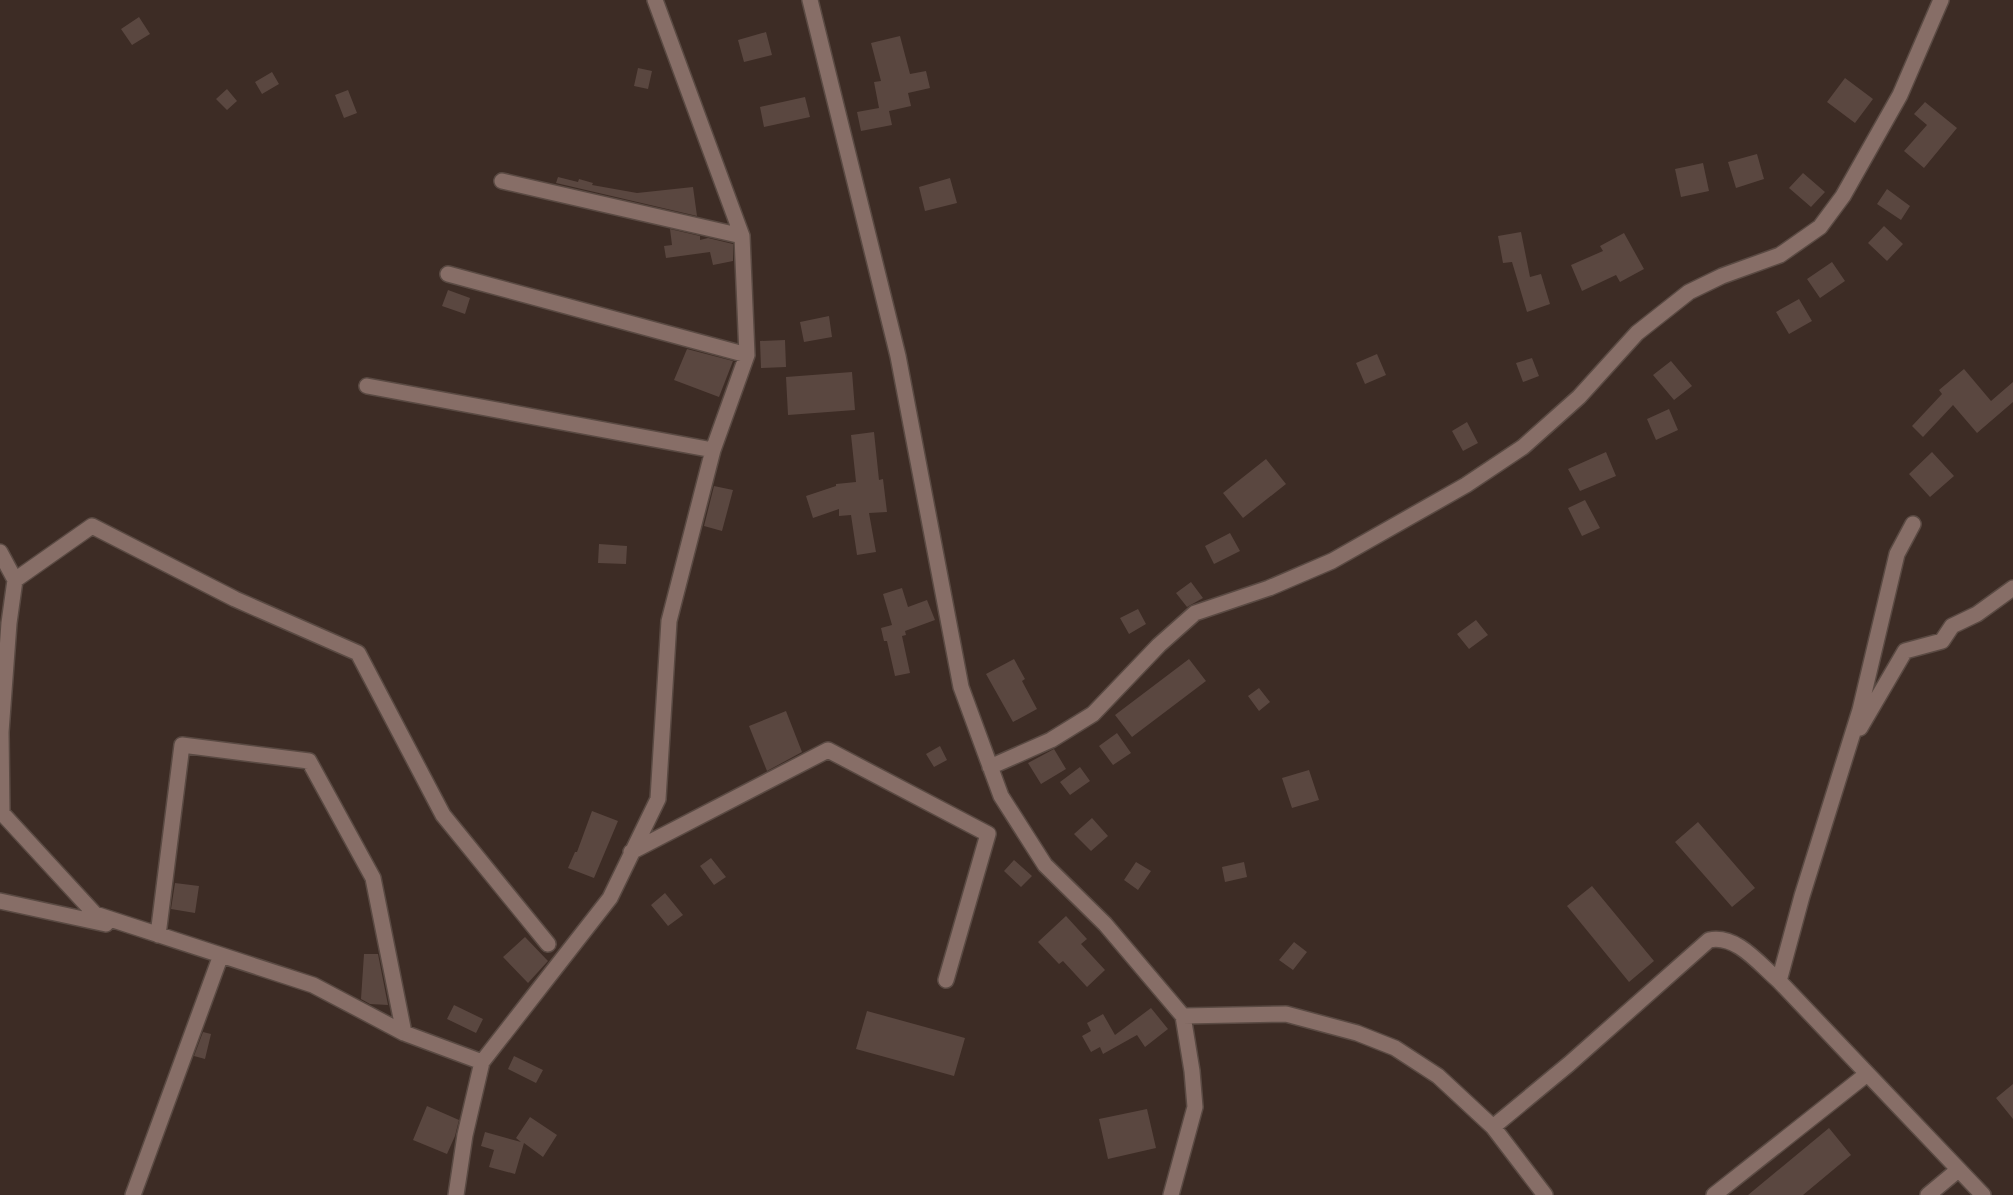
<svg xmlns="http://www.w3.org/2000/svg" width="2013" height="1195" font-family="Ubuntu,sans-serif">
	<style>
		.building { fill: #5a4740 }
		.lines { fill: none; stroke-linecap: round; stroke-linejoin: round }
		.minor-casing { stroke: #5a4a43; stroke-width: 18 }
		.minor { stroke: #876e67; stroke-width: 15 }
	</style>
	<rect width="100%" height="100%" fill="#3d2c25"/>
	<path class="building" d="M139,17l11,17 -18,11 -11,-16z
		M766,32l6,23 -28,7 -6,-22z
		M900,36l10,38 16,-3 4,17 -22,5 3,13 -22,5 3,14 -31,6 -4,-19 22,-4 -5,-26 7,-1 -10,-38z
		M638,68l14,3 -4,18 -14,-3z
		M272,72l7,12 -17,10 -7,-12z
		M1845,78l28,21 -18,24 -28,-21z
		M227,89l10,12 -10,9 -11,-11z
		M348,90l9,23 -13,5 -9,-23z
		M805,97l5,20 -46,10 -4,-20z
		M1925,102l32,26 -33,40 -20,-17 23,-26 -13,-11z
		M1757,154l7,25 -28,9 -8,-26z
		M1703,163l6,28 -28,6 -6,-28z
		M1803,173l22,19 -14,15 -22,-19z
		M558,177l20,5 1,-3 14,4 -1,2 45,8 56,-6 4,29 -141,-33z
		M950,178l7,25 -32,8 -6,-24z
		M1887,189l23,17 -9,14 -24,-16z
		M1884,226l19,18 -16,17 -19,-18z
		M670,229l30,7v4l8,-2 25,6v17l-20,4 -3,-13 -44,6 -2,-12 8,-1z
		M1521,232l9,45 11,-3 9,30 -23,8 -15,-50 -9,1 -5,-27z
		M1624,233l20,36 -24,13 -4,-7 -34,16 -11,-26 32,-14 -3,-5z
		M1832,262l13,19 -25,17 -13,-19z
		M448,290l22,8 -5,16 -23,-8z
		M1799,299l13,22 -23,13 -13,-22z
		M829,316l3,21 -28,5 -4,-20z
		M785,340l1,27 -25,1 -1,-27z
		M687,349l46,12 -14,36 -45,-17z
		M1377,354l9,21 -21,9 -9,-21z
		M1532,358l7,18 -16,6 -7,-19z
		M1671,361l21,25 -18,14 -21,-25z
		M1964,369l27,32 22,-19v20l-36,31 -24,-28 -30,32 -11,-11 30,-32 -3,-4z
		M852,372l3,38 -67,5 -2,-38z
		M1669,409l9,21 -22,10 -9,-21z
		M1467,422l11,21 -15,8 -11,-20z
		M874,432l5,48 4,-1 4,33 -18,1 7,39 -19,3 -6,-40 -12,1v-7l-26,9 -7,-22 30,-10v-2l20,-2 -5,-47z
		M1606,452l10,24 -36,15 -12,-22z
		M1932,452l22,24 -24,21 -21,-23z
		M1266,459l20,25 -43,34 -20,-25z
		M714,486l19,4 -11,41 -18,-5z
		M1585,500l15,28 -18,8 -14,-28z
		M1230,533l10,18 -26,13 -9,-18z
		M599,544l28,2 -1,18 -28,-1z
		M1191,582l12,16 -16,9 -11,-14z
		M902,588l6,19 19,-7 8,20 -30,11 1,4 -4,1 8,37 -15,3 -8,-35h-3l-3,-13 11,-3 -9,-31z
		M1138,609l8,15 -17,10 -9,-16z
		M1476,620l12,15 -19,14 -12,-15z
		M1014,659l11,20 -3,2 15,28 -24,13 -27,-48z
		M1189,659l17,22 -74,56 -17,-22z
		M1259,688l11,14 -11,9 -11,-15z
		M786,711l16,41 -35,19 -18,-45z
		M1117,733l14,20 -18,12 -14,-19z
		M940,746l7,14 -13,7 -8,-13z
		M1054,749l12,20 -25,15 -13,-21z
		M1080,767l10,14 -20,14 -10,-13z
		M1309,770l10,30 -27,8 -10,-30z
		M592,811l26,10 -24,57 -26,-10 7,-16h2z
		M1092,818l16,18 -17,15 -17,-17z
		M1698,822l57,66 -23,19 -57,-65z
		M711,858l15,19 -12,8 -14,-19z
		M1014,860l18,16 -11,11 -17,-16z
		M1136,862l15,9 -13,19 -14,-10z
		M1244,862l3,15 -22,5 -3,-15z
		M175,883l24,3 -4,27 -24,-4z
		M1592,886l62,75 -25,21 -62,-76z
		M665,893l18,22 -15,11 -17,-21z
		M1066,916l21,23 -6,5 24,26 -18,17 -24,-26 -4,3 -21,-22z
		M525,937l23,24 -20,22 -25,-26z
		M1294,942l13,10 -14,18 -14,-10z
		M364,954h14l10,51 -18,-1 -9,-5z
		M454,1005l29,14 -7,14 -29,-14z
		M1151,1008l17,21 -23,18 -8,-12 -34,19 -3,-7 -9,5 -9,-16 9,-5 -4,-8 16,-9 12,21z
		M867,1011l98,27 -11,38 -98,-27z
		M203,1032l8,2 -6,25 -11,-3z
		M514,1056l29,14 -7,13 -28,-14z
		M2013,1084v35l-17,-21z
		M427,1106l32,14 -4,16 -8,18 -34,-14z
		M1147,1109l9,39 -48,11 -9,-40z
		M530,1117l27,18 -14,22 -19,-14 -9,31 -26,-7 5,-17 -13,-4 4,-14 36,10 -5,-4z
		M1829,1128l22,27 -48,40h-55z"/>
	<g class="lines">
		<g class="minor-casing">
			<path id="minor" d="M810,0l88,356 63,331 40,109 44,69 60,59 78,92 9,55 3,36 -24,88
				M502,181l240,55
				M448,274l299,81
				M367,386l346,64
				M1913,524l-16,30 -37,156 -58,186 -23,85 204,214
				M0,552l15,28 77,-54 143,73 123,54 85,162 105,129
				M15,580l-6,43 -8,109 1,81 93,101 218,71 91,48 78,29 -17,73 -9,60
				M1860,728l45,-77 37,-10 10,-15 25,-12 36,-26
				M990,767l61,-27 42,-26 66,-69 36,-32 74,-25 63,-27 134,-76 57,-38 56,-50 58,-64 52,-41 33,-16 58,-21 40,-28 23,-31 57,-101 41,-95
				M631,852l197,-102 160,84 -42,146
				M0,901l106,23
				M158,935l24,-190 127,16 64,117 31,155
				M1183,1016l103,-2 71,19 38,15 43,28 55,51 76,-63 140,-124c28,-6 51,25 70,41
				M482,1062l128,-164 48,-99 11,-178 44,-171 34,-95 -5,-119 -87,-236
				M1493,1127l52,68
				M133,1195l88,-240
				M1714,1195l153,-121
				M1928,1195l30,-25"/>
		</g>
		<use href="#minor" class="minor"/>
	</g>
</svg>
